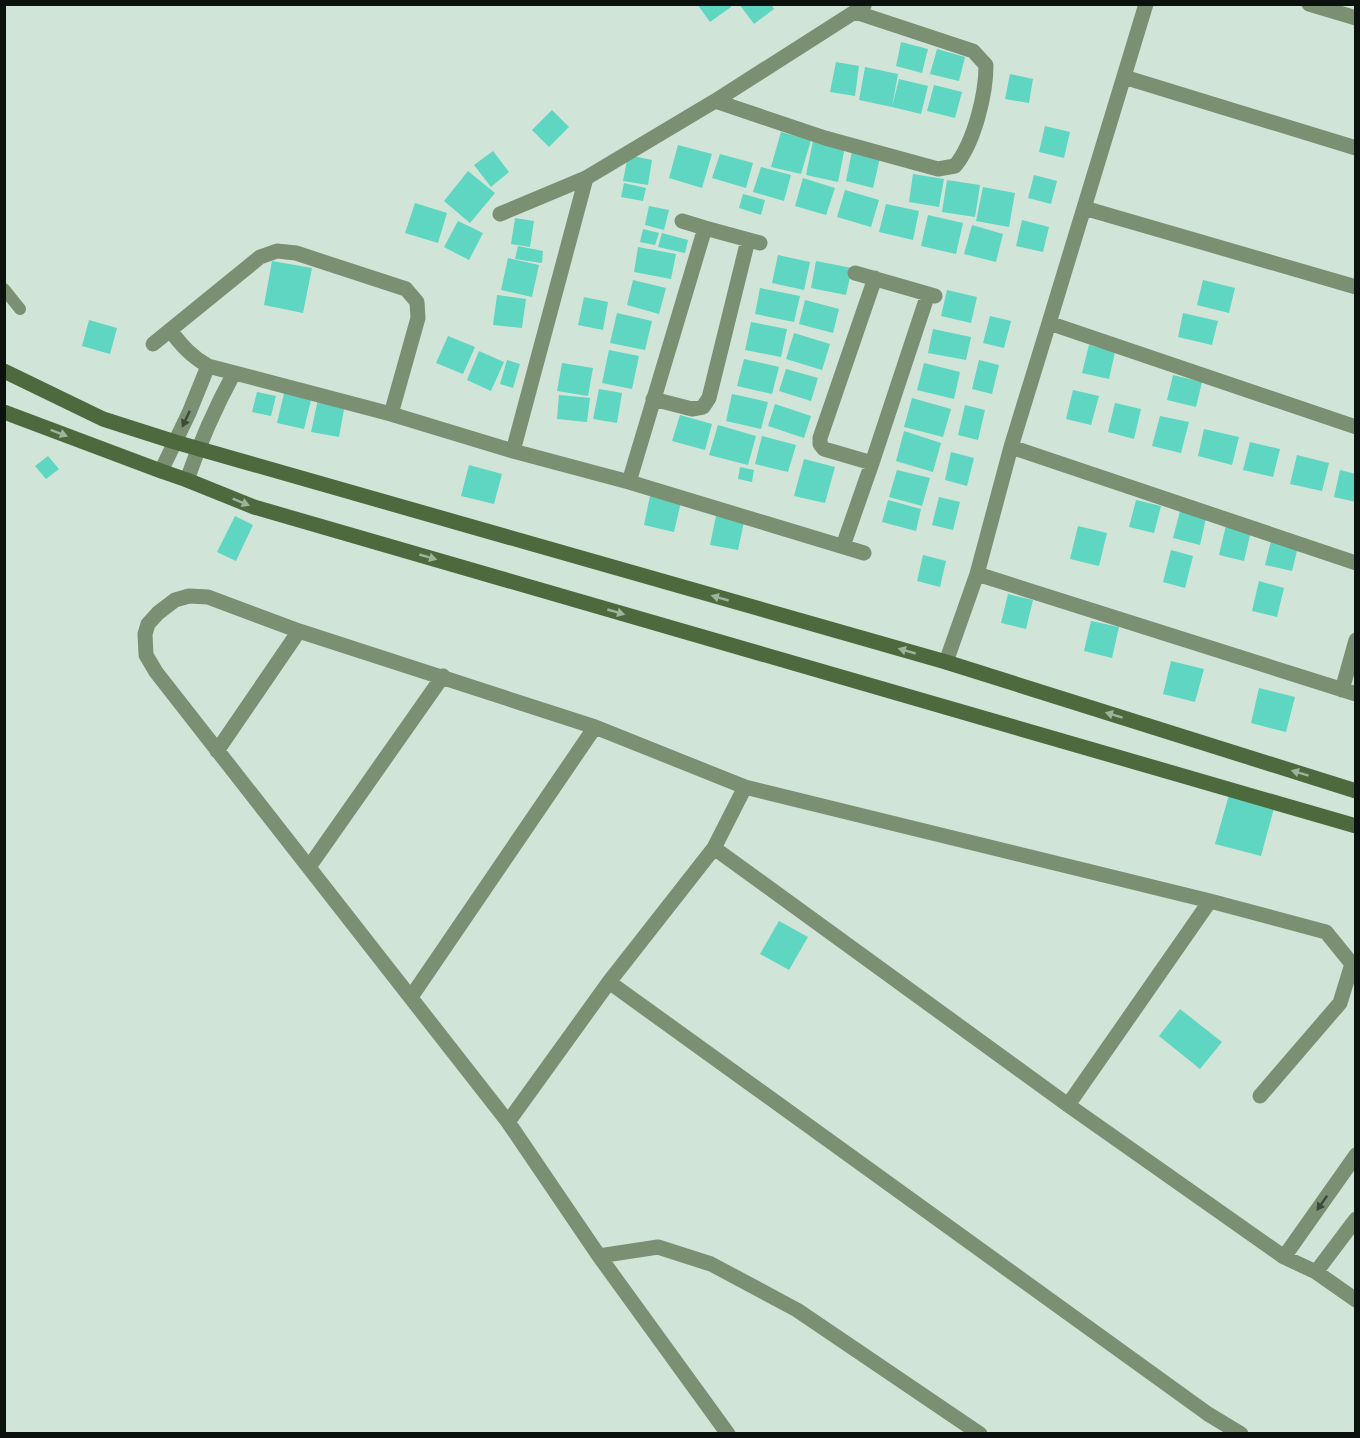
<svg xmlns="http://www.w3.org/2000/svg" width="1360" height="1438" font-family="'DejaVu Sans',sans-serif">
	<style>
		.building { fill: #5ed6c1 }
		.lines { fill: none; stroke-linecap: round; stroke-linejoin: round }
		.lane { stroke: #7b9072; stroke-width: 12 }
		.street { stroke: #7b9072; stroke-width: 15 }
		.secondary { stroke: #4c6a3e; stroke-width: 15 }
		.oneway { fill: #3d4a3a }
		.oneway2 { fill: #9cb49a }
	</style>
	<rect width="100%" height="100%" fill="#d1e4d8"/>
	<path class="building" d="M697,4h32l2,3 -21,15z
		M739,4h32l3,5 -20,15z
		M901,42l27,7 -6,24 -26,-7z
		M937,49l28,8 -6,24 -29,-7z
		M836,62l23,4 -4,30 -25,-4z
		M865,67l33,7 -6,33 -33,-7z
		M1010,74l23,5 -4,24 -24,-4z
		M899,79l29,7 -7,28 -29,-7z
		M934,85l28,7 -7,26 -28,-7z
		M552,110l17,17 -20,20 -17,-17z
		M1045,126l25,6 -6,26 -25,-6z
		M781,132l30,8 -10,34 -30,-7z
		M813,141l32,6 -7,35 -32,-7z
		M678,145l34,9 -10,34 -33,-10z
		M493,151l16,21 -18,15 -17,-22z
		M852,151l28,7 -7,30 -27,-7z
		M720,154l33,9 -7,25 -34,-10z
		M628,155l24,5 -4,25 -25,-4z
		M761,167l30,8 -7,26 -31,-9z
		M468,171l27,22 -25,30 -26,-22z
		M913,174l31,5 -5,28 -30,-5z
		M1034,175l23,6 -6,23 -23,-6z
		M803,178l32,10 -9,27 -31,-9z
		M947,180l33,5 -5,32 -33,-5z
		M624,183l22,5 -3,13 -22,-4z
		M983,187l32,6 -6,34 -33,-6z
		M845,190l34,10 -8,27 -34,-10z
		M743,194l22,6 -4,15 -22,-7z
		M415,203l32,10 -9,30 -33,-10z
		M886,204l33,7 -6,29 -34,-8z
		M649,206l20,4 -5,20 -19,-5z
		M928,215l35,8 -7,31 -35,-8z
		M515,218l19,3 -4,26 -19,-3z
		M1022,220l27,7 -6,25 -27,-6z
		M458,221l25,12 -14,27 -25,-13z
		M972,225l31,9 -7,28 -32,-8z
		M643,229l16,4 -4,12 -15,-3z
		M662,233l26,7 -3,13 -27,-6z
		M518,246l25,5 -1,12 -27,-4z
		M638,247l38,7 -5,25 -37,-7z
		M778,255l32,7 -6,28 -32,-7z
		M508,258l31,7 -7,32 -31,-7z
		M272,261l40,7 -9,45 -39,-8z
		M816,261l36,7 -6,27 -35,-7z
		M633,280l33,8 -7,26 -32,-9z
		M1203,280l32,8 -6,25 -32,-8z
		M760,288l40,8 -6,26 -39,-8z
		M947,290l30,7 -6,26 -30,-7z
		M497,295l29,4 -4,29 -29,-3z
		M584,297l24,5 -5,28 -25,-5z
		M805,300l34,9 -6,24 -34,-9z
		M617,313l35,8 -7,29 -35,-7z
		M1183,313l35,8 -6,24 -34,-8z
		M990,316l21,5 -7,27 -21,-5z
		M89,320l28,8 -7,26 -28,-8z
		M751,322l36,7 -6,28 -36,-7z
		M933,329l38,8 -5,23 -38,-7z
		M794,333l36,11 -8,26 -36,-11z
		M448,336l27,11 -12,27 -27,-11z
		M1089,345l26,7 -6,27 -27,-6z
		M609,350l30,6 -7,33 -30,-6z
		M479,351l25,11 -13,29 -24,-11z
		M744,359l35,8 -7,27 -35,-8z
		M507,360l13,4 -7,24 -13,-4z
		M979,360l20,5 -7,29 -20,-5z
		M562,363l31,5 -5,28 -31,-5z
		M924,363l36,9 -6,27 -37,-9z
		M786,369l32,9 -7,23 -32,-10z
		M1173,375l29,7 -6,25 -29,-7z
		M285,389l27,7 -8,33 -27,-6z
		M599,389l23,4 -5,30 -24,-4z
		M1073,390l26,6 -8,29 -25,-6z
		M257,392l19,4 -5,20 -19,-4z
		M732,394l36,8 -7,27 -35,-8z
		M559,395l31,3 -3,24 -30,-3z
		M912,398l39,11 -8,28 -39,-10z
		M318,399l27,5 -6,33 -28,-5z
		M1115,403l26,6 -7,30 -26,-7z
		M775,404l36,12 -7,22 -36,-12z
		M965,405l20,5 -7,30 -20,-5z
		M680,415l32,9 -7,26 -33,-9z
		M1160,416l29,6 -8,31 -29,-7z
		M718,425l38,11 -8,29 -39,-10z
		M1204,429l35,8 -7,28 -34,-9z
		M904,431l37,12 -8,29 -37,-11z
		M762,436l34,9 -8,27 -33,-8z
		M1250,442l30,7 -7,28 -30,-7z
		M951,452l23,6 -7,28 -22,-6z
		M1297,455l32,8 -7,28 -32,-7z
		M48,456l11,13 -13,10 -11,-13z
		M804,459l31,8 -10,36 -31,-7z
		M469,465l33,9 -8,30 -33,-8z
		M740,467l14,3 -2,12 -14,-3z
		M897,470l33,8 -8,28 -33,-9z
		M1340,470l16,4v28l-22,-5z
		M650,496l31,6 -7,30 -30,-7z
		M939,497l21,5 -7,28 -21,-5z
		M888,500l33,9 -5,22 -34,-9z
		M1136,500l25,6 -7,27 -25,-6z
		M1180,511l26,7 -6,27 -27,-7z
		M235,516l18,9 -17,36 -19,-9z
		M716,516l28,6 -6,28 -28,-5z
		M1226,525l25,6 -7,30 -25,-6z
		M1078,526l29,7 -8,33 -29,-7z
		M1271,541l27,6 -6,24 -27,-6z
		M1171,550l22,6 -8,32 -22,-6z
		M923,555l23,6 -6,26 -23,-6z
		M1259,581l25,7 -7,29 -25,-6z
		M1008,594l25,6 -7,29 -25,-6z
		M1091,621l28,6 -7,31 -28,-7z
		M1171,661l33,8 -9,33 -32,-8z
		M1259,688l36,9 -9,35 -35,-9z
		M1229,795l45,13 -13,48 -46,-12z
		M779,921l29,16 -19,33 -29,-16z
		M1180,1009l42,33 -22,27 -41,-33z"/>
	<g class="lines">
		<path class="lane" d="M4,289l16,20"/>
		<path class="street" d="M1309,4l47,14
			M1124,77l232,71
			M715,101l110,37 113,31 17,-3c19,-23 31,-71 31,-101l-13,-14 -118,-39
			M1084,208l272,79
			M500,214l86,-36 129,-77 149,-95
			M682,221l23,7 55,15
			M855,273l80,23
			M1049,323l97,-319
			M170,330c12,16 21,26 38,36l183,48 122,37 116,31 235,71
			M153,344l107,-87 17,-6 19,2 110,36 11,13 1,16 -27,96
			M653,399l39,10 11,-2 6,-9 39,-158
			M1356,427l-307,-104 -38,124 -34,127 379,120
			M1011,447l345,116
			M513,451l73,-273
			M872,463l-48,-14 -4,-5v-6l55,-160
			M161,471l28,-58 19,-47
			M187,480c13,-38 28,-72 47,-107
			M629,482l76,-254
			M843,546l29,-83 56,-169
			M946,662l31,-88
			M1342,690l14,-50
			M217,751l82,-120
			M714,848l354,257 216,152 32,15 40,28
			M309,867l134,-191
			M609,982l599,432 33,20
			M411,997l184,-270
			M1068,1105l142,-204
			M508,1122l101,-140 105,-134 31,-61
			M599,1256l59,-9 53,17 86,46 183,124
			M1284,1257l72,-102
			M1316,1272l40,-53
			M728,1434l-129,-178 -91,-134 -352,-450 -10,-17 -1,-21 3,-10 10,-11 17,-13 14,-4 19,1 91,34 296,96 150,60 465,114 116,31 26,32 -12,39 -80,93"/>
		<path class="secondary" d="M4,371l99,48 72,23 771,220 410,129
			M4,412l157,59 26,9 67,27 1102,319"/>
	</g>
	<defs><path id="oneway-solid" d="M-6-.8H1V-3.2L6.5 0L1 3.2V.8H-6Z" transform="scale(1.5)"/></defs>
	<g class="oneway">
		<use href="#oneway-solid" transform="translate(186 419) rotate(115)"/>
		<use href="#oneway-solid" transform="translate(1322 1203) rotate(125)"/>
	</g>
	<g class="oneway2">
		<use href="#oneway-solid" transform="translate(59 433) rotate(21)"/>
		<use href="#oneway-solid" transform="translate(241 502) rotate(22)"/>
		<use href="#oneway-solid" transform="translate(428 557) rotate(16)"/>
		<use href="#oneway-solid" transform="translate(720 598) rotate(-164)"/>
		<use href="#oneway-solid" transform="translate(616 612) rotate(16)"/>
		<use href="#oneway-solid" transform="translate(907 651) rotate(-164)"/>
		<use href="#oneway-solid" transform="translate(1114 715) rotate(-163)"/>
		<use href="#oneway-solid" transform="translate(1300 773) rotate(-163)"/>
	</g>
	<rect width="1360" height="1438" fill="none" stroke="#0b110d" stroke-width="12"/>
</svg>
